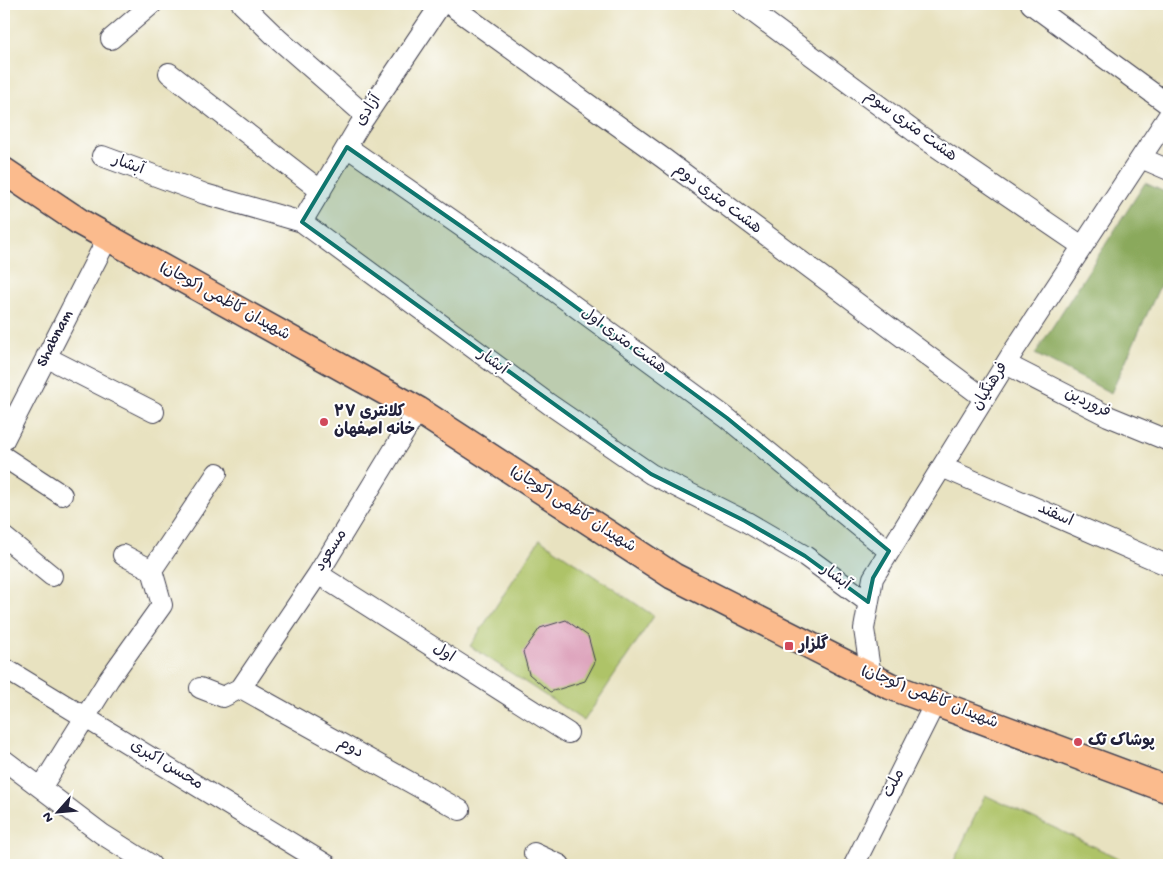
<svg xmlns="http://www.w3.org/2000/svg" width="1173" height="869" font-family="'Gochi Hand','Playpen Sans Arabic',sans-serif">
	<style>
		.green { fill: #aec368; stroke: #687252 }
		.forest { fill: #8aa95c; stroke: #56664c }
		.building { fill: #dea5bd }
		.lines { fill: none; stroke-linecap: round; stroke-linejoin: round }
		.minor-casing { stroke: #403f4f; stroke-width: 22 }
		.major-casing { stroke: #403f4f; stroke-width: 29 }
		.minor { stroke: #fff; stroke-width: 20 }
		.major { stroke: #fbbb8d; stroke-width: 26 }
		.marked { fill: #0f766e; fill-opacity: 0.2; stroke: #0f766e; stroke-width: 4; stroke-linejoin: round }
		.poi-dot { fill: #d1495b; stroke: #fff; stroke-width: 2 }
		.labels { text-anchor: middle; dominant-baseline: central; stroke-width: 4; stroke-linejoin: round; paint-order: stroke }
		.street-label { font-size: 16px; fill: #22223b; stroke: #fff }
		.poi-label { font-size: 16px; font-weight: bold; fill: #22223b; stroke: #fff; text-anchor: start }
	</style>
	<rect width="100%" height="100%" fill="#fff"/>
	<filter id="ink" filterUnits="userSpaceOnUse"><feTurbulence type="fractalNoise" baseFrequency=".02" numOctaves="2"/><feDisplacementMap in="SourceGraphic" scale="10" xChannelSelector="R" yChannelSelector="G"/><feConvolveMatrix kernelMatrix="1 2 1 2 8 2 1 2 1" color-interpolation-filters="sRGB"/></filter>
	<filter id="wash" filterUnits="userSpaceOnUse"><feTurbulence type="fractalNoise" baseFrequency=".0096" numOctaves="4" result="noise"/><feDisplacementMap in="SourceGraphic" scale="20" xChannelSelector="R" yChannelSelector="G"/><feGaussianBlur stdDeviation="1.12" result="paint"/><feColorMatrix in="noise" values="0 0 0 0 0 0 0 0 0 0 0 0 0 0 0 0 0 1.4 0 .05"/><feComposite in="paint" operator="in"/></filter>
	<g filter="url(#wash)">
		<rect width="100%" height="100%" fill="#e8e2c0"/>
		<path class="green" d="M540,539l114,77 -70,105 -114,-75z
			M985,795l148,70h-181z"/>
		<path class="forest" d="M1145,183l24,11v72l-58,127 -76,-39z"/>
		<g id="blocks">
			<path class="building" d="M566,620l22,16 7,26 -10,19 -35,11 -21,-18 -6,-22 17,-24z"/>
		</g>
	</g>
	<g filter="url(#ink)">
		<use href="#blocks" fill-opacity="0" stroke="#403f4f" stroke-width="1"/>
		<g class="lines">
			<g class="minor-casing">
				<path id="minor" d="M242,4l35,34 89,78
					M449,4l214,154 321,240
					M742,4l177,131 163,111
					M1031,4l138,101
					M111,39l41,-35
					M169,73l152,118
					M347,147l200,139 180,132 162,133
					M102,156l103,38 97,28 247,182 102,70 94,47 60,35 63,46
					M1141,158l28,12
					M302,222l57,-96 82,-122
					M46,357l108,55
					M1006,364l102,52 61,25
					M4,440l104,-203
					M4,457l58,38
					M942,467l227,99
					M4,537l48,39
					M123,555l29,15
					M318,574l250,159
					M4,668l323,197
					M871,676l-7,-47 9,-51 140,-226 156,-237
					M200,688l23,9 18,-9 77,-114 100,-164
					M241,688l219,122
					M4,760l98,74 49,31
					M41,788l68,-109 53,-74 -10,-35 65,-97
					M534,853l26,12
					M854,865l81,-162"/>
			</g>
			<g class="major-casing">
				<path id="major" d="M4,171l76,51 338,188 255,166 217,110 279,104"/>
			</g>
			<use href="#minor" class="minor"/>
			<use href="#major" class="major"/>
		</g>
	</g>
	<path class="marked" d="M347,147l200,139 180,132 162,133 -16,27 -5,24 -63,-46 -60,-35 -94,-47 -349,-252z"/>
	<g class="poi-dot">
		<circle cx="324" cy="422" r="5"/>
		<rect x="784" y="641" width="10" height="10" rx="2.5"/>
		<circle cx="1078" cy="742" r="5"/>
	</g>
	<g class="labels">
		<g class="street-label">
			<text transform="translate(369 111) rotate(-57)">آزادی</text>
			<text transform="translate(910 127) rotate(36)">هشت متری سوم</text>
			<text transform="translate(128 166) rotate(20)">آبشار</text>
			<text transform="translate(717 200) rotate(37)">هشت متری دوم</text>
			<text transform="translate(224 302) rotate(29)">شهیدان کاظمی (کوجان)</text>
			<text transform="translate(56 339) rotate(-63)">Shabnam</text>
			<text transform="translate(623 342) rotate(36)">هشت متری اول</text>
			<text transform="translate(492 363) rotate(36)">آبشار</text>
			<text transform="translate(991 387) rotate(-58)">فرهنگیان</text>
			<text transform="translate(1087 404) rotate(26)">فروردین</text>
			<text transform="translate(572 510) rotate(33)">شهیدان کاظمی (کوجان)</text>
			<text transform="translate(1055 516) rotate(24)">اسفند</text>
			<text transform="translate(332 551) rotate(-58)">مسعود</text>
			<text transform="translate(835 578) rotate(36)">آبشار</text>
			<text transform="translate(443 654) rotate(32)">اول</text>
			<text transform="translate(929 698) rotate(22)">شهیدان کاظمی (کوجان)</text>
			<text transform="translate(350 749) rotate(29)">دوم</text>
			<text transform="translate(166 766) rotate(31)">محسن اکبری</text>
			<text transform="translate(895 784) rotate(-63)">ملت</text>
		</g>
		<g class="poi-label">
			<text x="334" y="413">کلانتری ۲۷<tspan x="334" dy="18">خانه اصفهان</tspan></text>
			<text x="799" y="646">گلزار</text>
			<text x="1088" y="742">پوشاک تک</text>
		</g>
	</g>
	<rect width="1173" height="869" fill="none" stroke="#fff" stroke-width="20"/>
	<g transform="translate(58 812) rotate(243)" stroke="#ffffff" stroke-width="4" paint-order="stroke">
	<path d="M0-4L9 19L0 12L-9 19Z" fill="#22223b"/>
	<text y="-8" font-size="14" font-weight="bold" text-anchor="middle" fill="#22223b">N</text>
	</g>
</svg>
